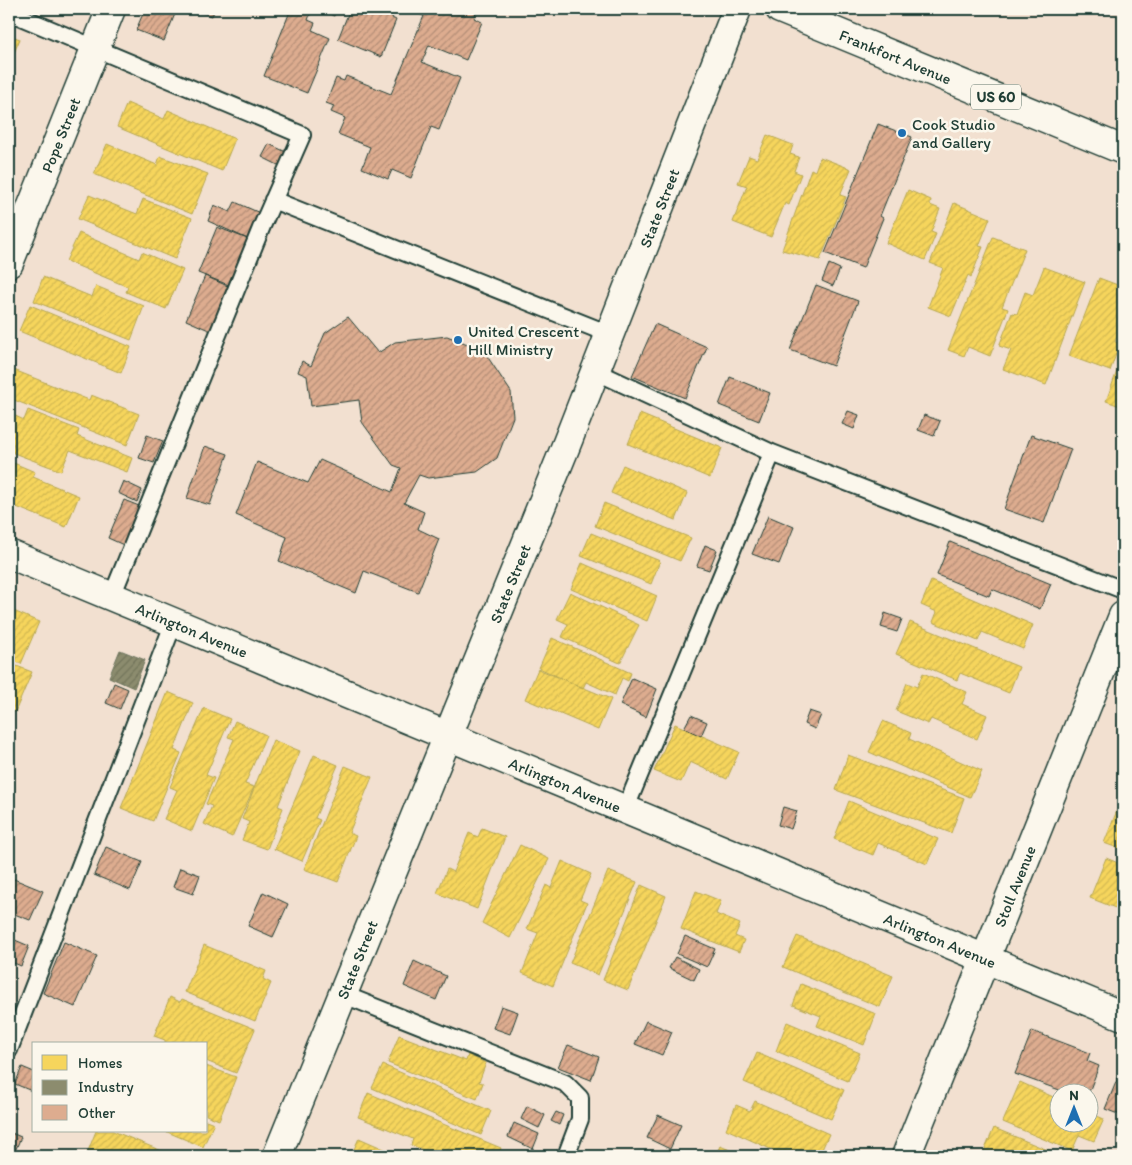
<svg xmlns="http://www.w3.org/2000/svg" width="1132" height="1165" font-family="Itim,sans-serif">
	<style>
		.homes { fill: url(#homes-hatch); stroke: #b6a750 }
		.industry { fill: url(#industry-hatch); stroke: #6b745d }
		.building { fill: url(#building-hatch); stroke: #1f3d34 }
		.lines { fill: none; stroke-linecap: round; stroke-linejoin: round }
		.lane-casing { stroke: #1f3d34; stroke-width: 20 }
		.street-casing { stroke: #1f3d34; stroke-width: 31 }
		.primary-casing { stroke: #1f3d34; stroke-width: 31 }
		.lane { stroke: #fbf7ec; stroke-width: 16 }
		.street { stroke: #fbf7ec; stroke-width: 28 }
		.primary { stroke: #fbf7ec; stroke-width: 28 }
		.poi-dot { fill: #1f6fb2; stroke: #fbf7ec; stroke-width: 2 }
		.labels { text-anchor: middle; dominant-baseline: central; stroke-width: 5; stroke-linejoin: round; paint-order: stroke }
		.shield { fill: #fbf7ec; stroke: #61756b; stroke-width: 1 }
		.shield-label { font-size: 15px; font-weight: bold; fill: #1f3d34 }
		.street-label { font-size: 16px; fill: #1f3d34; stroke: #fbf7ec }
		.poi-label { font-size: 16px; fill: #1f3d34; stroke: #fbf7ec; text-anchor: start }
	</style>
	<defs>
		<pattern id="homes-hatch" width="6" height="6" patternUnits="userSpaceOnUse" patternTransform="scale(1.25)"><rect width="6" height="6" fill="#f6d55c"/><path d="M-1 1l2-2M0 6l6-6M5 7l2-2" fill="none" stroke="#d2b851"/></pattern>
		<pattern id="industry-hatch" width="6" height="6" patternUnits="userSpaceOnUse" patternTransform="scale(1.25)"><rect width="6" height="6" fill="#8c8c6e"/><path d="M-1 1l2-2M0 6l6-6M5 7l2-2" fill="none" stroke="#72745b"/></pattern>
		<pattern id="building-hatch" width="6" height="6" patternUnits="userSpaceOnUse" patternTransform="scale(1.25)"><rect width="6" height="6" fill="#ddac8f"/><path d="M-1 1l2-2M0 6l6-6M5 7l2-2" fill="none" stroke="#b38d76"/></pattern>
	</defs>
	<rect width="100%" height="100%" fill="#f2e0d0"/>
	<filter id="ink" filterUnits="userSpaceOnUse"><feTurbulence type="fractalNoise" baseFrequency=".02" numOctaves="2"/><feDisplacementMap in="SourceGraphic" scale="10" xChannelSelector="R" yChannelSelector="G"/><feConvolveMatrix kernelMatrix="1 2 1 2 8 2 1 2 1" color-interpolation-filters="sRGB"/></filter>
	<g filter="url(#ink)">
		<path class="homes" d="M9,35l11,4 -11,25z
			M127,103l37,16 4,-9 67,29 -13,32 -105,-44z
			M767,135l26,10 -3,9 9,3 -5,14 7,3 -12,31 -4,-2 -14,34 -38,-15 14,-36 -9,-3 11,-27 8,3z
			M107,144l50,21 3,-9 48,18 -16,40 -98,-40z
			M820,157l31,12 -11,26 6,2 -26,63 -38,-10 29,-81 4,2z
			M908,190l23,10 -1,5 10,4 -9,23 5,2 -11,26 -39,-17z
			M89,195l48,19 6,-15 49,19 -17,41 -97,-40z
			M954,203l36,15 -11,28 4,1 -12,30 -3,-2 -17,41 -23,-9 15,-39 -13,-5z
			M79,233l60,26 3,-7 41,18 -17,39 -40,-17 2,-5 -62,-26z
			M993,237l32,12 -23,58 6,2 -18,47 -22,-9 -4,9 -16,-6z
			M1044,267l41,15 -39,103 -43,-16 8,-19 -12,-4 13,-33 5,1 8,-22 8,3z
			M43,277l49,20 4,-11 48,20 -13,34 -97,-39z
			M1099,278l24,9v34l-8,21 5,1 -10,28 -41,-15z
			M30,305l101,42 -10,26 -102,-42z
			M1123,355v52l-17,-6z
			M9,368l80,32 2,-5 48,19 -12,31 -118,-47z
			M28,410l51,20 -2,6 55,22 -5,14 -57,-22 -9,21 -50,-19 3,-7 -5,-2v-30l15,7z
			M640,414l82,34 -12,30 -82,-34z
			M9,461l26,11 -2,5 46,19 -13,31 -57,-23z
			M623,465l64,28 -11,27 -65,-27z
			M604,503l87,35 -11,23 -85,-35z
			M591,533l69,28 -9,23 -70,-28z
			M582,563l75,33 -10,25 -76,-32z
			M931,581l102,44 -10,24 -41,-17 -4,9 -45,-19 4,-10 -16,-7z
			M570,592l69,33 -19,38 -58,-26 6,-13 -11,-5z
			M9,609l30,13 -18,42 -12,-5z
			M910,622l109,45 -10,26 -49,-20 -3,7 -61,-26z
			M552,638l79,35 -3,8 -6,-3 -7,17 -29,-13 -3,6 -44,-20z
			M9,663l23,9 -17,40 -6,-2z
			M538,669l73,30 -13,31 -73,-31z
			M923,673l44,19 -5,12 25,11 -10,24 -46,-20 -3,5 -32,-13 11,-28 10,4z
			M168,692l25,11 -19,47 7,3 -28,68 -32,-13z
			M204,708l26,11 -24,56 8,3 -22,53 -28,-12 13,-29 -7,-3z
			M235,721l31,14 -21,49 9,3 -22,50 -28,-13 8,-18 -6,-2 28,-65 -6,-2z
			M883,721l28,12 -2,6 73,32 -12,26 -101,-45z
			M675,724l64,28 -12,27 -37,-17 -9,20 -27,-11z
			M273,740l27,11 -22,55 5,2 -16,41 -25,-9 7,-18 -7,-3z
			M314,755l24,10 -23,53 5,2 -18,41 -28,-12z
			M848,755l116,43 -13,35 -115,-43z
			M345,766l27,11 -23,56 7,3 -18,46 -34,-13z
			M849,801l89,38 -11,25 -49,-21 -5,12 -39,-16z
			M1118,808l5,2v40l-19,-7z
			M482,828l23,9 -28,72 -40,-16 10,-24 6,3 16,-39 9,4z
			M520,845l29,14 -39,79 -28,-15z
			M1106,858l17,7v46l-33,-13z
			M562,861l29,13 -11,26 7,3 -34,83 -31,-13 16,-40 -11,-4 19,-44 5,3z
			M608,871l29,11 -39,93 -28,-12z
			M641,885l25,11 -38,94 -25,-10z
			M696,891l25,10 -5,13 24,10 -5,12 9,4 -5,12 -58,-23z
			M797,936l96,40 -13,31 -97,-40z
			M204,945l62,26 -3,8 8,4 -16,38 -70,-29z
			M801,984l75,30 -12,31 -47,-19 4,-10 -28,-11z
			M170,997l10,5 2,-3 73,30 -19,44 -30,-12v-17h-41v-4l-11,-4z
			M787,1022l73,31 -12,28 -72,-30z
			M399,1035l67,26 2,-6 18,8 -7,19 4,1 -6,16 -89,-36z
			M757,1053l87,37 -13,29 -87,-37z
			M383,1065l108,46 -10,24 -109,-47z
			M206,1066l30,11 -17,43 -13,-5z
			M1020,1082l40,18v22h30v-9l14,6 -10,22 -15,-6 -7,16 -69,-29z
			M368,1093l133,55 -3,8h-60l-27,-11 2,-6 -55,-22z
			M755,1101l74,33 -10,22h-33l-60,-27 10,-24 14,6z
			M206,1120l8,3 -11,24 -38,-16h41z
			M994,1128l68,28h-80z
			M96,1131h17l61,25h-88z
			M359,1138l41,18 2,-5 11,5h-62z
			M720,1146l25,10h-30z"/>
		<path class="industry" d="M120,650l25,10 -11,28 -25,-11z"/>
		<path class="building" d="M145,9h32l-13,32 -28,-11z
			M193,9h22l-3,7z
			M291,9h21l-4,11 7,3 -3,7 18,8 -23,55 -43,-17z
			M318,9h19l-3,7z
			M350,9h45l-3,9 4,2 -15,37 -43,-18z
			M406,9h72l-4,9 8,4 -16,38 -37,-15 -7,17 38,16 -21,52 -8,-3 -20,51 -19,-8 -4,9 -26,-11 8,-21 -32,-13 7,-16 -14,-6 3,-6 -8,-3 10,-25 8,3 2,-5 45,18 33,-78z
			M878,124l34,13 -32,79 3,2 -20,50 -38,-15z
			M269,144l17,8 -6,14 -18,-9z
			M235,202l27,12 -12,26 -42,-19 6,-16 16,7z
			M217,227l33,13 -19,46 -33,-13z
			M829,264l11,5 -7,17 -11,-5z
			M205,276l25,11 -19,44 -25,-11z
			M816,285l42,16 -25,65 -43,-16z
			M348,317l30,36 17,-11 52,-6 36,14 28,42 2,25 -16,41 -20,14 -49,6 -9,-3 -15,28 20,9 -6,17 21,10 -21,53 -54,-21 -8,22 -77,-32 8,-24 -51,-22 21,-53 51,21 12,-23 72,32 9,-24 -8,-3 -31,-43 -3,-22 -48,6 -4,-30 -9,-4 4,-11 9,5 14,-33z
			M655,324l52,23 -22,51 -53,-22z
			M730,377l40,16 -11,28 -40,-16z
			M848,411l11,4 -5,14 -12,-5z
			M924,415l16,6 -6,15 -16,-6z
			M147,435l16,6 -9,22 -15,-5z
			M1031,435l40,14 -27,74 -40,-14z
			M205,446l23,8 -18,51 -23,-7z
			M123,481l19,9 -5,12 -19,-9z
			M124,500l20,8 -16,39 -20,-9z
			M768,516l26,11 -15,37 -27,-10z
			M950,542l101,42 -11,25 -48,-20 -3,7 -52,-21z
			M705,545l12,5 -8,20 -12,-4z
			M885,613l17,6 -5,13 -16,-5z
			M632,678l25,11 -11,28 -26,-12z
			M114,683l14,6 -8,20 -14,-6z
			M809,711l12,4 -6,14 -11,-5z
			M691,715l16,7 -6,14 -17,-8z
			M783,807l14,4 -6,18 -13,-4z
			M106,847l36,15 -12,28 -36,-15z
			M180,868l20,7 -7,19 -20,-7z
			M9,877l34,14 -13,29 -21,-8z
			M263,892l25,12 -15,33 -25,-11z
			M685,936l30,13 -8,18 -30,-13z
			M15,940l14,6 -8,20 -12,-5v-7z
			M64,942l33,14 -22,51 -32,-14z
			M675,957l24,12 -5,11 -25,-12z
			M414,961l32,15 -10,24 -32,-14z
			M501,1006l17,6 -8,22 -17,-6z
			M646,1021l26,11 -10,23 -27,-11z
			M1032,1031l58,22 -3,8 12,5 -10,26h-24l-50,-18z
			M568,1045l31,12 -8,23 -33,-13z
			M22,1067l12,5v20l-19,-8z
			M1121,1070l2,1v45l-18,-7z
			M527,1106l18,9 -6,13 -18,-9z
			M556,1112l7,3 -4,10 -8,-4z
			M658,1115l23,10 -11,24 -23,-11z
			M514,1123l25,11 -6,15 -25,-12z
			M9,1132l12,5 -8,19h-4z"/>
		<g class="lines">
			<g class="lane-casing">
				<path id="lane" d="M9,12l293,123 -40,91 -150,370
					M273,200l336,134
					M595,371l177,82 351,137
					M625,810l147,-357
					M342,994l223,89 15,15v21l-14,37
					M9,1050l165,-428"/>
			</g>
			<g class="street-casing">
				<g id="street">
					<path id="s1" d="M9,263l102,-254"/>
					<path id="s2" d="M9,554l1114,462"/>
					<path id="s3" d="M277,1156l290,-713 170,-434"/>
					<path id="s4" d="M906,1156l217,-540"/>
				</g>
			</g>
			<g class="primary-casing">
				<g id="primary">
					<path id="s5" d="M780,9l343,141"/>
				</g>
			</g>
			<use href="#lane" class="lane"/>
			<use href="#street" class="street"/>
			<use href="#primary" class="primary"/>
		</g>
	</g>
	<g class="poi-dot">
		<circle cx="902" cy="133" r="5"/>
		<circle cx="458" cy="340" r="5"/>
	</g>
	<g class="labels">
		<rect class="shield" x="971" y="84.5" width="50" height="25" rx="4"/>
		<g class="shield-label">
			<text x="996" y="97">US 60</text>
		</g>
		<g class="street-label">
			<text stroke="none"><textPath href="#s5" startOffset="125">Frankfort Avenue</textPath></text>
			<text stroke="none"><textPath href="#s1" startOffset="138">Pope Street</textPath></text>
			<text stroke="none"><textPath href="#s3" startOffset="1022">State Street</textPath></text>
			<text stroke="none"><textPath href="#s3" startOffset="618">State Street</textPath></text>
			<text stroke="none"><textPath href="#s2" startOffset="198">Arlington Avenue</textPath></text>
			<text stroke="none"><textPath href="#s2" startOffset="602">Arlington Avenue</textPath></text>
			<text stroke="none"><textPath href="#s4" startOffset="291">Stoll Avenue</textPath></text>
			<text stroke="none"><textPath href="#s2" startOffset="1008">Arlington Avenue</textPath></text>
			<text stroke="none"><textPath href="#s3" startOffset="212">State Street</textPath></text>
		</g>
		<g class="poi-label">
			<text x="912" y="124">Cook Studio<tspan x="912" dy="18">and Gallery</tspan></text>
			<text x="468" y="331">United Crescent<tspan x="468" dy="18">Hill Ministry</tspan></text>
		</g>
	</g>
	<rect width="1132" height="1165" fill="none" stroke="#fbf7ec" stroke-width="30"/>
	<rect x="15" y="15" width="1102" height="1135" fill="none" stroke="#1f3d34" stroke-width="2" filter="url(#ink)"/>
	<rect x="32" y="1042" width="175" height="90" fill="#fbf7ec" stroke="#a3ada2"/>
	<rect x="42" y="1055" width="25" height="15" fill="#f6d55c" stroke="#a3ada2"/>
	<text x="78" y="1068" font-size="15" fill="#1f3d34">Homes</text>
	<rect x="42" y="1080" width="25" height="15" fill="#8c8c6e" stroke="#a3ada2"/>
	<text x="78" y="1092" font-size="15" fill="#1f3d34">Industry</text>
	<rect x="42" y="1105" width="25" height="15" fill="#ddac8f" stroke="#a3ada2"/>
	<text x="78" y="1118" font-size="15" fill="#1f3d34">Other</text>
	<g transform="translate(1074 1108)"><circle r="24" fill="#fbf7ec" stroke="#a3ada2"/>
	<path d="M0-4L9 19L0 12L-9 19Z" fill="#1f6fb2"/>
	<text y="-8" font-size="14" font-weight="bold" text-anchor="middle" fill="#1f3d34">N</text>
	</g>
</svg>
